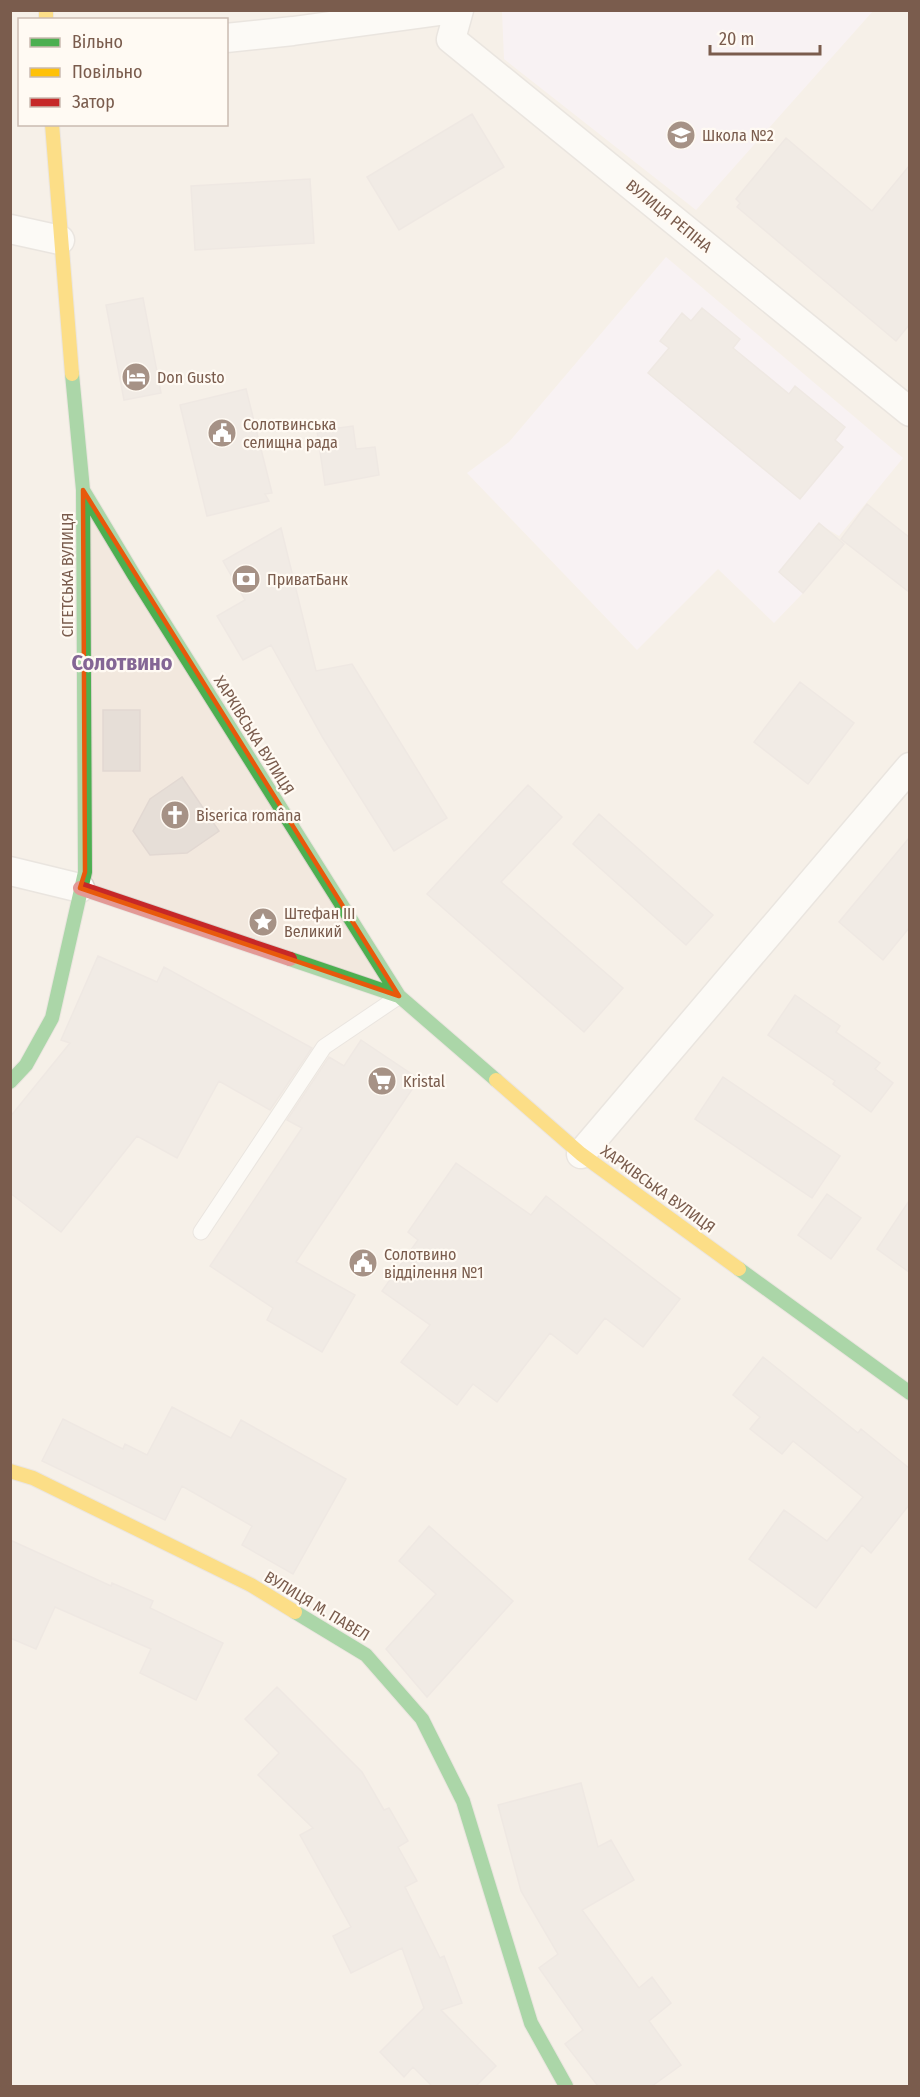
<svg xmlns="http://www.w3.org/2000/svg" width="920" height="2097" font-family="'Fira Sans Condensed',sans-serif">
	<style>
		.residential { fill: #f2e8de; fill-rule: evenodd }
		.education { fill: #f6eef6 }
		.building { fill: #e6ded7; stroke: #e2d8d2; stroke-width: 1.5 }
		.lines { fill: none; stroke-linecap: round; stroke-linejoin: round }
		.lane-casing { stroke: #d7d1cb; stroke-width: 17 }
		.street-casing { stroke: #d7d1cb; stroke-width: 31 }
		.fast-casing { stroke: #d9d2cb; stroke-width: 16 }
		.slow-casing { stroke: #d9d2cb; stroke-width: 16 }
		.jam-casing { stroke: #d9d2cb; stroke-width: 16 }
		.lane { stroke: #fefefd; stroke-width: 15 }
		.street { stroke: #fefefd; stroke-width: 28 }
		.fast { stroke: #4caf50; stroke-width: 14 }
		.slow { stroke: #ffc107; stroke-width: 14 }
		.jam { stroke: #c62828; stroke-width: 14 }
		.marked { fill: none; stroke: #e8590c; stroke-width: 4.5; stroke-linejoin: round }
		.labels { text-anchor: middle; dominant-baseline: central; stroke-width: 4.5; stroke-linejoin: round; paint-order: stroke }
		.poi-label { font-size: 16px; fill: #7a5c4d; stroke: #fffaf3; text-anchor: start }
		.street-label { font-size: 16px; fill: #7a5c4d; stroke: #fffaf3 }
		.district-label { font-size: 22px; font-weight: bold; fill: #846695; stroke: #fffaf3 }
	</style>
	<rect width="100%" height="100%" fill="#f9f5f0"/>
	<path class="residential" d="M11,11h898v2075h-898zM20,20h206v104h-206z"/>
	<path class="education" d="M502,11v-1l371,1 -177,199 -192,-151z
		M666,257l237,201 -64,78 -20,-12 -40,48 24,21 -29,30 -56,-54 -81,81 -170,-177 42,-31z"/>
	<path class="building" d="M472,114l32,53 -105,63 -32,-53z
		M786,138l86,73 37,-45v159l-13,16 -159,-134 3,-4 -4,-4z
		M310,179l4,64 -119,7 -4,-64z
		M143,298l18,95 -37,7 -18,-95z
		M702,308l38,31 -7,9 56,46 6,-8 50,41 -10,13 8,7 -43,52 -152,-126 21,-25 -9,-7 22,-28 9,8z
		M246,389l26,104 -7,1 4,7 -62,15 -27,-111z
		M353,426l3,23 19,-2 4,28 -54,10 -8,-54z
		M867,504l42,33v55l-68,-53z
		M819,523l25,21 -41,49 -24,-21z
		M281,528l35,143 36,-7 95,154 -53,33 -71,-113 -52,-93 -28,15 -26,-44 28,-16 -22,-39z
		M800,682l54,41 -46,61 -54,-42z
		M103,710h37v61h-37z
		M182,777l37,54 -32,22 -37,2 -17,-24 17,-32z
		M528,785l34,32 -61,65 122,106 -39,44 -157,-138z
		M599,814l114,101 -27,30 -113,-101z
		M909,838v90l-26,32 -44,-38z
		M98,956l59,26 7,-15 148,81 -42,62 -51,-29 -42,77 -40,-22 -76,96 -51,-39v-76l60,-74 -9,-3z
		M795,995l45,31 -4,6 44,31 -5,6 18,14 -22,29 -38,-28 2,-3 -67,-46z
		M361,1040l58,39 -123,183 59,33 -33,57 -55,-32 6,-12 -63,-42 92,-138 -15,-8 42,-63 15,9z
		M723,1077l117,79 -28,42 -117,-79z
		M456,1163l75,52 15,-19 134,103 -37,48 -38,-29 -28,36 -27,-21 -53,69 -24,-18 -16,21 -56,-43 29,-37 -48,-34 36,-51 -10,-8z
		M827,1194l34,24 -30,41 -33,-24z
		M909,1201v71l-32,-23z
		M763,1357l95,76 3,-4 48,39v37l-38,48 -9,-8 -46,63 -67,-49 35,-49 43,31 36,-44 -70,-56 -11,13 -32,-25 10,-12 -27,-22z
		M172,1407l59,31 10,-18 105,59 -53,95 -51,-29 10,-19 -70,-40 -17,34 -123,-59 21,-42 60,30 2,-5 22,11z
		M429,1526l84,75 -86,96 -41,-48 50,-55 -37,-33z
		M10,1540l101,46 1,-3 41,18 -3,7 73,35 -27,57 -56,-27 11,-24 -96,-42 -19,42 -26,-11z
		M277,1687l85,85 22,38 5,-2 19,33 -10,6 19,34 -12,6 35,71 4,-2 18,47 -21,7 55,56 -20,20h-44l-19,-19 -9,10 -24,-25 44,-44 -22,-60 -51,25 -18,-37 18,-9 -51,-92 13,-7 -55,-53 21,-22 -34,-34z
		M581,1783l17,64 13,-7 23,40 -52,30 57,78 13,-11 19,26 -22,18 32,44 -29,21h-54l-33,-42 18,-14 -44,-62 19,-14 -37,-63 -23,-86z"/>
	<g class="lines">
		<g class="lane-casing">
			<path id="lane" d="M201,1232l123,-185 74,-50"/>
		</g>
		<g class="street-casing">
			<path id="street" d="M459,10l-8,29 459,373
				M226,38l67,-7 154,-21
				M10,229l50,11
				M10,871l70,17
				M581,1154l329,-387"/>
		</g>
		<g class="fast-casing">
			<path id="fast" d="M83,490l51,85 265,421 97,84
				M290,959l109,37
				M10,1082l16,-17 26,-47 33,-146 -2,-382 -11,-116
				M739,1269l171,124
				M295,1612l71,43 56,64 41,82 68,222 35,63"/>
		</g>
		<g class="slow-casing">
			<path id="slow" d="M46,10v10
				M52,124l20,250
				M496,1080l85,74 158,115
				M10,1471l23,7 218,107 44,27"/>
		</g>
		<g class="jam-casing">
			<path id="jam" d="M80,888l210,71"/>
		</g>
		<use href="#lane" class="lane"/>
		<use href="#street" class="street"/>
		<use href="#fast" class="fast"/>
		<use href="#slow" class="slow"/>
		<use href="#jam" class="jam"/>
	</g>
	<path d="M0 0H920V2097H0ZM83,490l316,506 -319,-108 5,-16z" fill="#f9f5f0" fill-opacity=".55" fill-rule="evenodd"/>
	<path class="marked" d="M83,490l316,506 -319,-108 5,-16z"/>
	<defs>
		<g id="school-disc" transform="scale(1.5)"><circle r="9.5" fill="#a69286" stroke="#fffaf3"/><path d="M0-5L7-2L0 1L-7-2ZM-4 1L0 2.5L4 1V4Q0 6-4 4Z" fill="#fff"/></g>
		<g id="hotel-disc" transform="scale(1.5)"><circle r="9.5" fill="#a69286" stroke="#fffaf3"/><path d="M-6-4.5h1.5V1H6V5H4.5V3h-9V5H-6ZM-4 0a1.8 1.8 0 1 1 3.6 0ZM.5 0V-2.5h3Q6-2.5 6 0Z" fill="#fff"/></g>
		<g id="civic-disc" transform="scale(1.5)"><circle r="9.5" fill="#a69286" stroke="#fffaf3"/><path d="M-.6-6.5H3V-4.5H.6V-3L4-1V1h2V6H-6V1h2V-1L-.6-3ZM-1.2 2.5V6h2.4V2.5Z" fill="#fff"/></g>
		<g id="bank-disc" transform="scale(1.5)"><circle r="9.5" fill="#a69286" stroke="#fffaf3"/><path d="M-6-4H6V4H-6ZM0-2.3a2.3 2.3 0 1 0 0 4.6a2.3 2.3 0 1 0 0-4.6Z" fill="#fff"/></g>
		<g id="church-disc" transform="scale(1.5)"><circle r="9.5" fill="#a69286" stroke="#fffaf3"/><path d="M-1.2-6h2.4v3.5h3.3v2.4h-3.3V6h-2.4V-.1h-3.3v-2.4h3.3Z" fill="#fff"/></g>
		<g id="sight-disc" transform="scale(1.5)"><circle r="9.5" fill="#a69286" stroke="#fffaf3"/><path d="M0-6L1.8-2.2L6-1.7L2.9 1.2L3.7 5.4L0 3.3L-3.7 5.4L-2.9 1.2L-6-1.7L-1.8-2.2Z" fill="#fff"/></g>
		<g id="supermarket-disc" transform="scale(1.5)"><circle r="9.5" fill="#a69286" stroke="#fffaf3"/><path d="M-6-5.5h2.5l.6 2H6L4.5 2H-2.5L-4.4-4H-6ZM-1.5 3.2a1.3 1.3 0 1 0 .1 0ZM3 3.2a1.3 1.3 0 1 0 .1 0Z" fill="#fff"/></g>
	</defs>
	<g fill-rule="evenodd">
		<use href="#school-disc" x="681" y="135"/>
		<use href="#hotel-disc" x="136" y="377"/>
		<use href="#civic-disc" x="222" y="433"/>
		<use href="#bank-disc" x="246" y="579"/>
		<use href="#church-disc" x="175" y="815"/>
		<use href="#sight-disc" x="263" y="922"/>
		<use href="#supermarket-disc" x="382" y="1081"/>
		<use href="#civic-disc" x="363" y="1263"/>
	</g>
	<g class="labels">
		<g class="poi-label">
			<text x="702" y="135">Школа №2</text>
			<text x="157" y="377">Don Gusto</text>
			<text x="243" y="424">Солотвинська<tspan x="243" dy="18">селищна рада</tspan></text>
			<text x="267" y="579">ПриватБанк</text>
			<text x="196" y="815">Biserica româna</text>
			<text x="284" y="913">Штефан III<tspan x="284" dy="18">Великий</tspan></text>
			<text x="403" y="1081">Kristal</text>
			<text x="384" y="1254">Солотвино<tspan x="384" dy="18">відділення №1</tspan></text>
		</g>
		<g class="street-label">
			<text transform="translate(669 216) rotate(39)">ВУЛИЦЯ РЕПІНА</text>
			<text transform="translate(67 575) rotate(-90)">СІГЕТСЬКА ВУЛИЦЯ</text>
			<text transform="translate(254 735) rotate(58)">ХАРКІВСЬКА ВУЛИЦЯ</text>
			<text transform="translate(658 1189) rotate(36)">ХАРКІВСЬКА ВУЛИЦЯ</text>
			<text transform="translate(317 1606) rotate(31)">ВУЛИЦЯ М. ПАВЕЛ</text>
		</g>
		<g class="district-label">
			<text x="122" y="662">Солотвино</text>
		</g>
	</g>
	<rect width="920" height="2097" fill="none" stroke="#7a5c4d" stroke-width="24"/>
	<rect x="18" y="18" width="210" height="108" fill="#fffaf3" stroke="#cabbb1" stroke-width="1.5"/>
	<rect x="30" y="38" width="30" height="9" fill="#4caf50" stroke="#cabbb1" stroke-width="1.5"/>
	<text x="72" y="48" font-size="18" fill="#7a5c4d">Вільно</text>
	<rect x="30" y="68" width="30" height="9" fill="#ffc107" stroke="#cabbb1" stroke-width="1.5"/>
	<text x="72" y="78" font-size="18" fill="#7a5c4d">Повільно</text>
	<rect x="30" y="98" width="30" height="9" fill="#c62828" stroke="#cabbb1" stroke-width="1.5"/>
	<text x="72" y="108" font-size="18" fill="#7a5c4d">Затор</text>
	<path d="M710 45v9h110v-9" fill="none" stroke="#7a5c4d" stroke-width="3"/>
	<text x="719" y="45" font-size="18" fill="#7a5c4d" stroke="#fffaf3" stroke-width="4.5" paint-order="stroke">20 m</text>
</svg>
